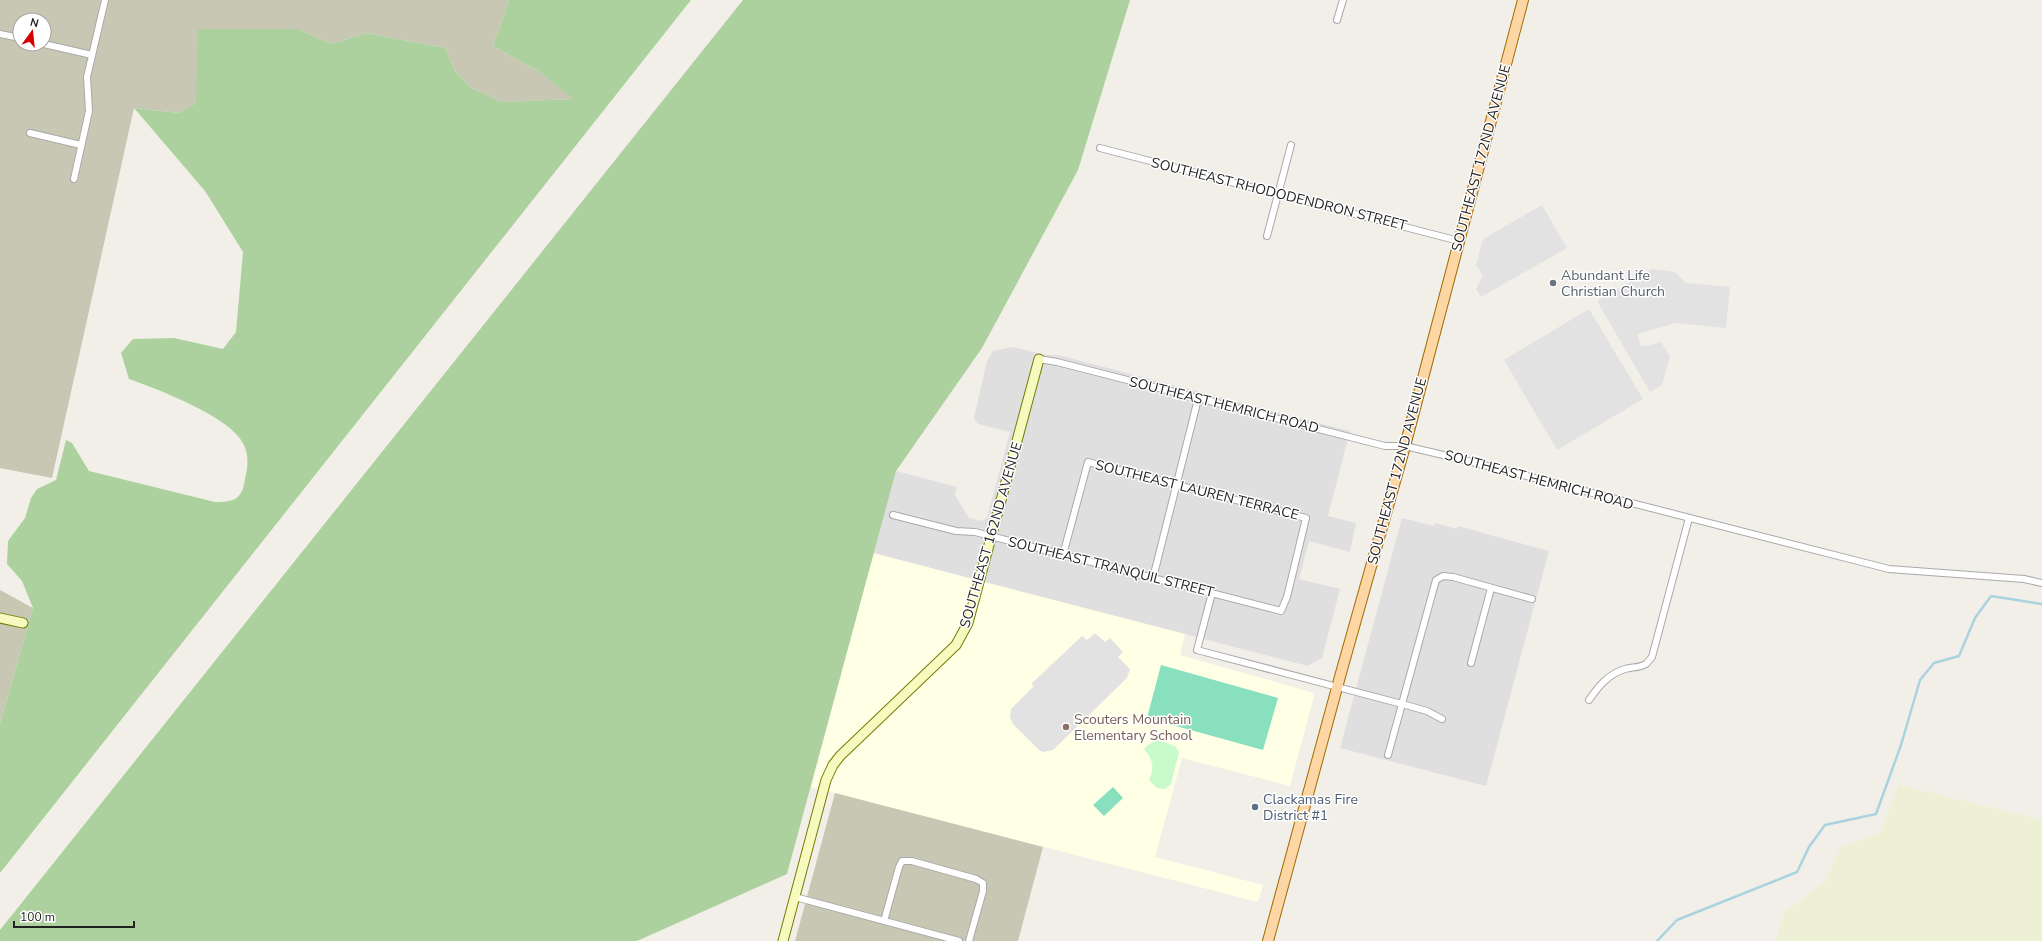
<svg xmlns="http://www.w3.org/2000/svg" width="2042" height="941" font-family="'Nunito Sans',sans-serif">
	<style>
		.residential { fill: #e0dfdf }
		.education { fill: #ffffe5 }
		.construction { fill: #c7c7b4; fill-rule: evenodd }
		.farmland { fill: #eef0d5 }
		.forest { fill: #add19e }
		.park { fill: #c8facc }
		.pitch { fill: #88e0be }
		.parking { fill: #e2e2e2 }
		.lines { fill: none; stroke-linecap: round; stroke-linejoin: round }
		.stream { stroke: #aad3df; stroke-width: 2.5 }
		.street-casing { stroke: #a9a9a9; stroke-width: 8 }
		.secondary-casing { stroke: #707d05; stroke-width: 11 }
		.primary-casing { stroke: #a06b00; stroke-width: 12 }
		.street { stroke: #fff; stroke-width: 6 }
		.secondary { stroke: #f7fabf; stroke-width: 9 }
		.primary { stroke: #fcd6a4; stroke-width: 10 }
		.worship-dot { fill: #6b7280; stroke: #fff; stroke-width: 1.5 }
		.education-dot { fill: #8d6e63; stroke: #fff; stroke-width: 1.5 }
		.service-dot { fill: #5c6f8a; stroke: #fff; stroke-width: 1.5 }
		.labels { text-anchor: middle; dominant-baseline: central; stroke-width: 3; stroke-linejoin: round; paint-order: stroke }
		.street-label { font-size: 14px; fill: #222; stroke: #fff }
		.worship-label { font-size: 14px; fill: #5b616d; stroke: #fff; text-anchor: start }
		.education-label { font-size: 14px; fill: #785e54; stroke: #fff; text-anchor: start }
		.service-label { font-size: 14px; fill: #4e5e75; stroke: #fff; text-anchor: start }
	</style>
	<rect width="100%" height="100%" fill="#f2efe9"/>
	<path class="residential" d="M1013,347l33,8h12l292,76 -22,85 28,7 -6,29 -41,-11 -10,38 41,10 -18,69 -14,8 -435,-113 23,-82 61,16 -2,8 14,23 13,3 5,-3 23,-86 -32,-8 -4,-6 13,-57 6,-10z
		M1402,518l32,8 1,-3 22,6 1,-3 91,25 -63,235 -146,-38z"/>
	<path class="education" d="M873,553l312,81 -5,21 131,37 3,4 -24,90 -108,-28 -27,99 108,28 -5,17 -447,-115z"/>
	<path class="construction" d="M0,0h507l2,1 -16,45 45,25 36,28 -72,3 -30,-14 -17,-17 -10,-23 -79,-15 -35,11 -33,-15 -102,74 -17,10 -45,-5 -82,370 -52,-10zM20,20h24v24h-24z
		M0,590l33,18 -33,116z
		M835,793l208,54 -25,94h-223z"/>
	<path class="farmland" d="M1899,785l143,35v121h-266l8,-28 40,-30 17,-36 39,-15z"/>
	<path class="forest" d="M507,0h184l-691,873v-149l33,-116 -11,-27 -15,-17 1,-23 17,-23 6,-20 6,-9 19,-9 10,-40 6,3 17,28 126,31c15,0 26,-1 29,-18 3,-14 6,-25 0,-39 -12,-28 -87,-56 -115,-66l-8,-26 12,-14 41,-1 49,11 13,-17 7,-80 -38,-61 -71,-83 45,5 17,-10 2,-74h100l33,15 35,-11 79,15 10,23 17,17 30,14 71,-3 -35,-28 -45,-25 16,-45z
		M743,0h387l-52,170 -96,178 -86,123 -109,403 -150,67h-637v-11z"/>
	<path class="park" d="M1157,740l18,6 4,6 -8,32 -6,5 -8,-1 -8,-8c6,-12 4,-21 -5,-31l5,-5z"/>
	<path class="pitch" d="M1161,665l117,33 -15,52 -116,-32z
		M1113,787l10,11 -19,18 -11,-11z"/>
	<path class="parking" d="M1542,205l25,43 -86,49 -5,-8 7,-14 -7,-10 7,-26z
		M1652,269l23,3 11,11 44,4 -4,41 -50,-5 -39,11 4,13 20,-5 9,14 -8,29 -12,7 -53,-91z
		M1589,309l54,90 -86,51 -53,-90z
		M1095,633l10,9 5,-4 13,14 -5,5 12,12 -3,9 -74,72 -10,2 -4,-2 -26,-26 -3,-7 1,-8 23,-23 -3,-2 51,-48 5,4z"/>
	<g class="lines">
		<path class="stream" d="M1657,941l20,-21 120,-48 12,-25 16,-22 51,-11 25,-69 19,-65 14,-17 25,-7 16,-38 16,-22 51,8"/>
		<g class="street-casing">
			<path id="street" d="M1337,20l6,-20
				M0,34l20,4
				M44,44l48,11
				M30,133l51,12
				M1100,148l359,93
				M74,179l15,-68 -2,-34 18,-77
				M1267,236l24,-91
				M1039,359l18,3 328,84h20l51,12 433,111 135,10 18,4
				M893,515l63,16 19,1 306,79 6,-14 19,-79 -218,-56 -25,93
				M1153,578l45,-179
				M1212,593l-15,57 205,54 25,7 15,8
				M1471,663l20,-75
				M1589,700c9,-13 19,-26 36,-31 7,-2 14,-1 21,-5l6,-7 37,-139
				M1388,755l48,-175 7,-4 10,1 79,22
				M795,897l164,44
				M884,921l15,-54 3,-6h10l64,18 7,4v8l-14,50"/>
		</g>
		<g class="secondary-casing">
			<path id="secondary" d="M0,618l23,5
				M783,941l43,-161 7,-15 7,-9 116,-111 12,-22 71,-264"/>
		</g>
		<g class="primary-casing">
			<path id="primary" d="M1268,941l73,-268 64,-227 118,-446"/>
		</g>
		<use href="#street" class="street"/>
		<use href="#secondary" class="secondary"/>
		<use href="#primary" class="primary"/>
	</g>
	<circle class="worship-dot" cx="1553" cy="283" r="4"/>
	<circle class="education-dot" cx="1066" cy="727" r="4"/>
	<circle class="service-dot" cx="1255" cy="807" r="4"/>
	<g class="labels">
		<g class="street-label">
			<text transform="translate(1481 158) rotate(-75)">SOUTHEAST 172ND AVENUE</text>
			<text transform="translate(1279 194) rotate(14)">SOUTHEAST RHODODENDRON STREET</text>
			<text transform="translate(1224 405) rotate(14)">SOUTHEAST HEMRICH ROAD</text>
			<text transform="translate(1397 471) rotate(-75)">SOUTHEAST 172ND AVENUE</text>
			<text transform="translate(1539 480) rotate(15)">SOUTHEAST HEMRICH ROAD</text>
			<text transform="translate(1197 490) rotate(14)">SOUTHEAST LAUREN TERRACE</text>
			<text transform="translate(991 535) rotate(-74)">SOUTHEAST 162ND AVENUE</text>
			<text transform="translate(1111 567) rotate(14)">SOUTHEAST TRANQUIL STREET</text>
		</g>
		<g class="worship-label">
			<text x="1561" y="275">Abundant Life<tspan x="1561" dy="16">Christian Church</tspan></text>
		</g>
		<g class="education-label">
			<text x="1074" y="719">Scouters Mountain<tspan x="1074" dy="16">Elementary School</tspan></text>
		</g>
		<g class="service-label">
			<text x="1263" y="799">Clackamas Fire<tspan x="1263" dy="16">District #1</tspan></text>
		</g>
	</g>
	<g transform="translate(32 32) rotate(15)"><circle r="19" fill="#ffffff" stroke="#a7a7a7"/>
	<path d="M0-3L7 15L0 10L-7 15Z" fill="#d40000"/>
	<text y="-6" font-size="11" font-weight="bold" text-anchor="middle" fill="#222222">N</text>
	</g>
	<path d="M14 921v6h120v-6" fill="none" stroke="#222222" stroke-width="2"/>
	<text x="20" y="921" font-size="12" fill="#222222" stroke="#ffffff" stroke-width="3" paint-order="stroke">100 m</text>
</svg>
